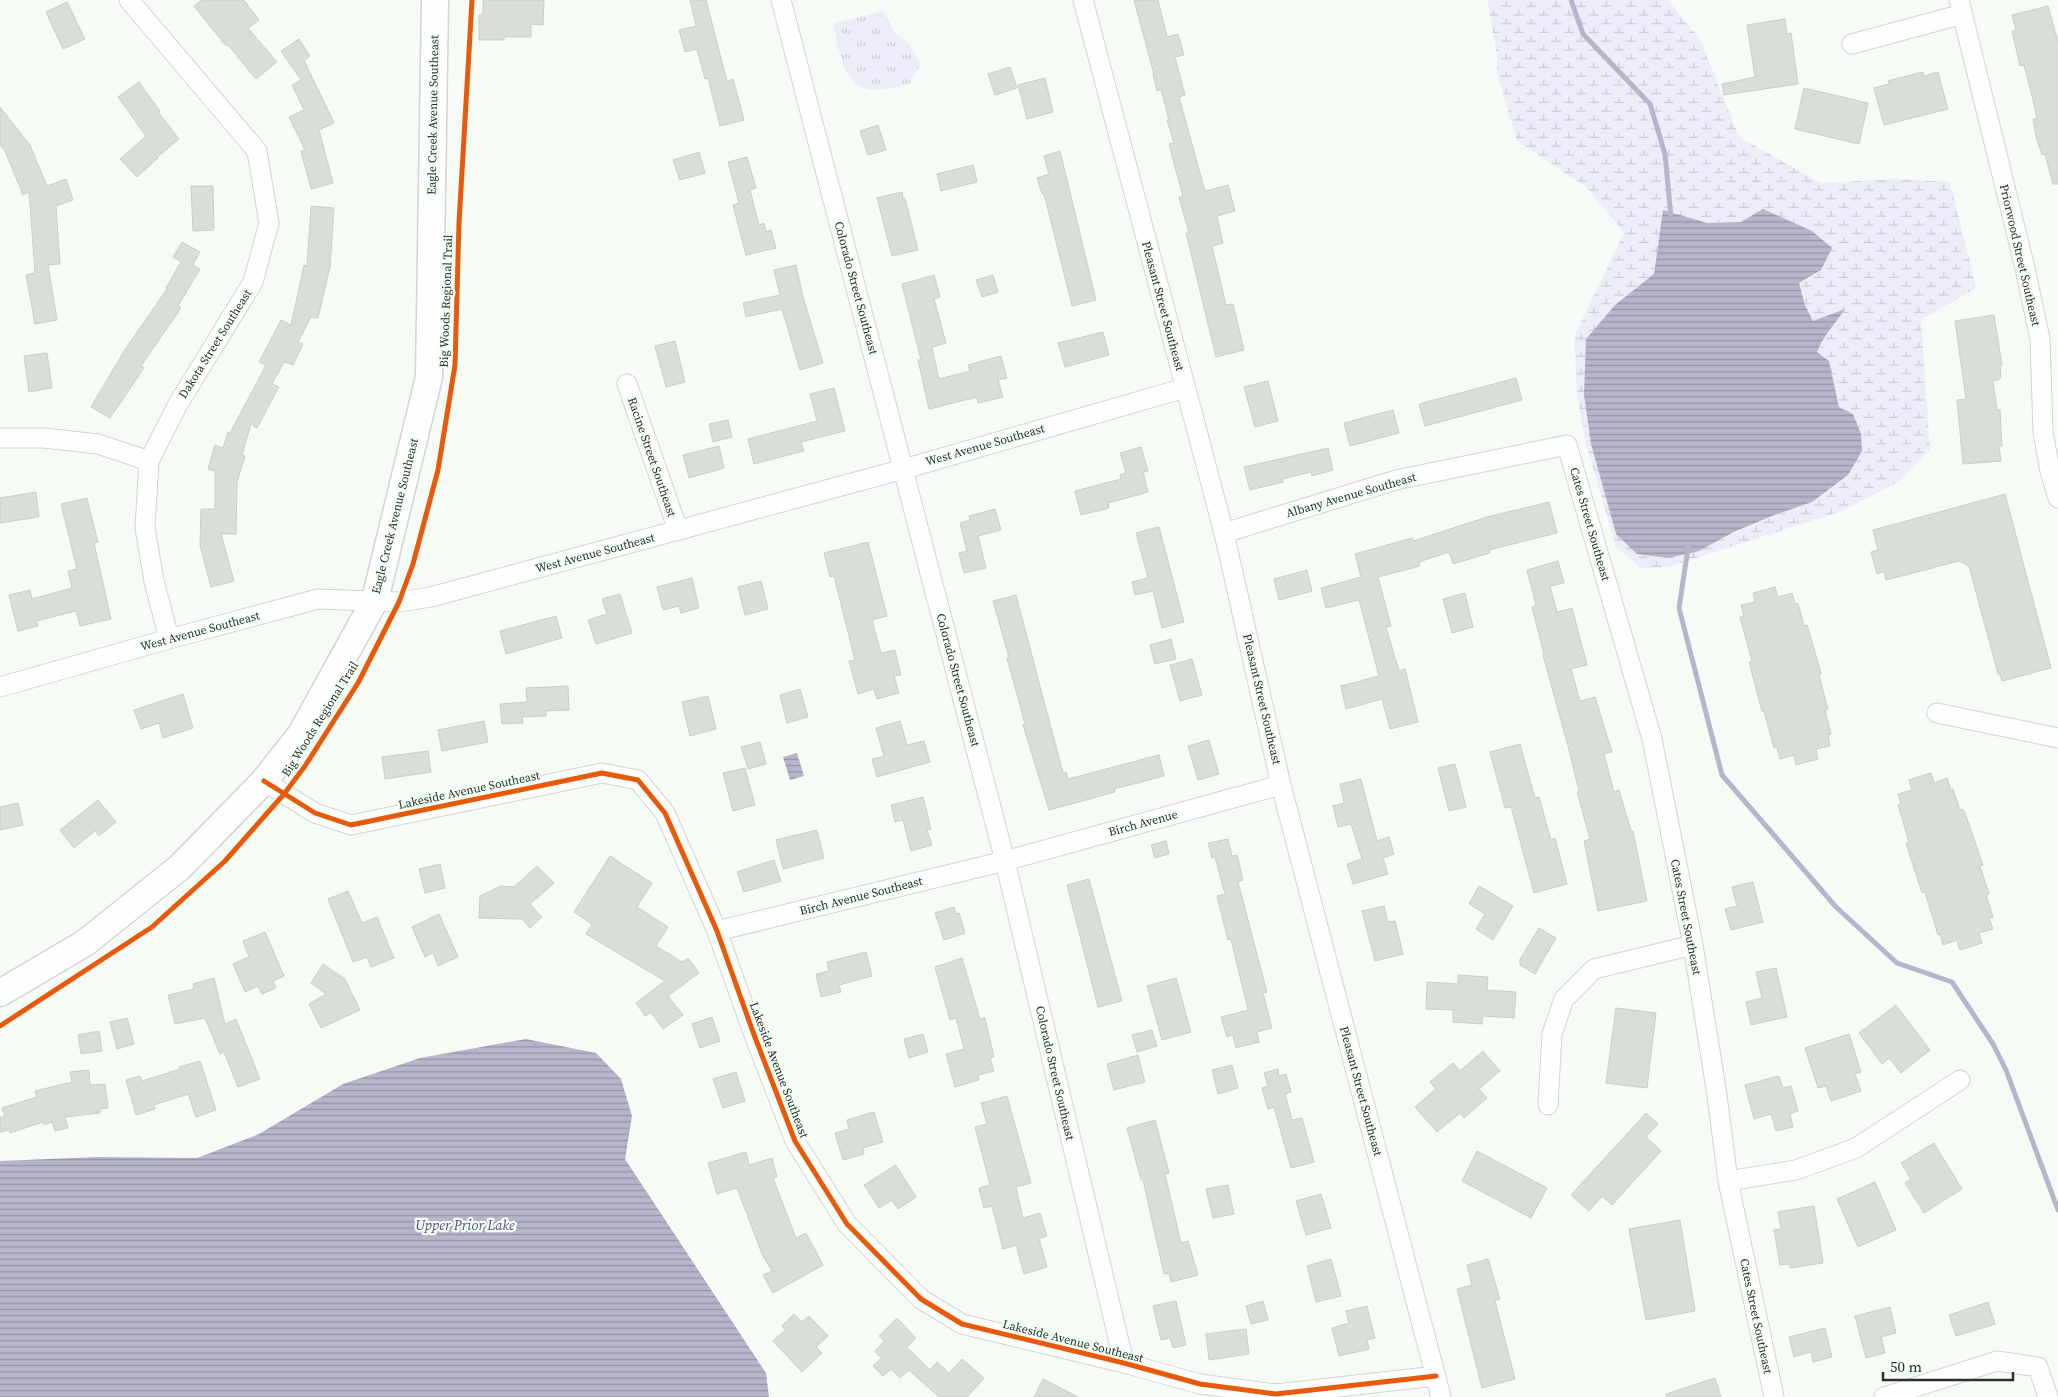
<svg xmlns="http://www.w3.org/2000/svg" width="2058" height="1397" font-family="'Source Serif 4',serif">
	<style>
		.wetland { fill: url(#wetland-marsh); fill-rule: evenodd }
		.park { fill: url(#park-tufts) }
		.water { fill: url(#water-rules) }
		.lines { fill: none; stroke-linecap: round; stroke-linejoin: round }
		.stream { stroke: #b7b5cb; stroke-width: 5 }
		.building { fill: #d7dfd8; stroke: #c9cfca }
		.minor-casing { stroke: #d1d6d1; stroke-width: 21 }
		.secondary-casing { stroke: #d1d6d1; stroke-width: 29 }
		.minor { stroke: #fefefe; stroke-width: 19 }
		.secondary { stroke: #fefefe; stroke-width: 26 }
		.cycleway-casing { stroke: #f3fef5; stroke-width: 8 }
		.cycleway { stroke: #e8590c; stroke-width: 5 }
		.labels { text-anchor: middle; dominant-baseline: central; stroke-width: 4.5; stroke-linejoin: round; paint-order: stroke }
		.street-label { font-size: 12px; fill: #2a312b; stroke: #f3fef5 }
		.water-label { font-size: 14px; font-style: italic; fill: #574d7f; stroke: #f3fef5 }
	</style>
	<defs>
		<pattern id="wetland-marsh" width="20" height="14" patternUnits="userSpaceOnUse" patternTransform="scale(1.25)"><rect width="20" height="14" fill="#ededf9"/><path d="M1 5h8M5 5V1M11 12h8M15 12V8" fill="none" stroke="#cbccd6"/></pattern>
		<pattern id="park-tufts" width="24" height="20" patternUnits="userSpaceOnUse" patternTransform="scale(1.25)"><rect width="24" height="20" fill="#ededf9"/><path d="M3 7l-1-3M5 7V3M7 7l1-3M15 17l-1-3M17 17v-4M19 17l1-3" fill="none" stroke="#cbccd6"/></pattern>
		<pattern id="water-rules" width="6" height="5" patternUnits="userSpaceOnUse" patternTransform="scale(1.25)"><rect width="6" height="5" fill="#b7b5cb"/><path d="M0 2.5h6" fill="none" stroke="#9594a5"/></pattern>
	</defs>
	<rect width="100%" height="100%" fill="#f6fbf6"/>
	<path class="wetland" d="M1487,0h181l32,39 39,98 82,46 76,-4 53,3 26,106 -55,32 9,130 -32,32 -56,29 -174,56 -27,1 -25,-21 -30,-104 -9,-48 -3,-58 50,-105 -38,-45 -69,-46 -20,-68v-18zM1663,210l44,13 34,-1 22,-12 49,21 19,17 -10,22 -22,13 6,22 8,16 31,-11c-9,14 -21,26 -27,42l12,9 10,46 14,7 -41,88c-39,13 -76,29 -113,49l-83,-17 -25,-90 -7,-49 55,-107 15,-14z"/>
	<path class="park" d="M883,11l13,23 13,9 12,22 -13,20c-13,2 -30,7 -43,3 -23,-6 -27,-44 -32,-64z"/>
	<path class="water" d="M1763,209l49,22 20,17 -11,22 -22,13 6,22 8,16 32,-12c-10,15 -22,27 -28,43l12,9 10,46 14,7 8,20 1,17 -14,24 -36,27 -40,14 -38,16 -35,19 -31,7 -31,-4 -21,-20 -25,-90 -7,-49 2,-56 29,-34 39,-31 9,-64 44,13 34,-1z
		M797,753l7,23 -14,4 -7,-23z
		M526,1039l70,14 25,26 11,37 -7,43 141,214 3,24h-769v-236l98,-4 99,1 62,-24 84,-50 77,-26z"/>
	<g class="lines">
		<path class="stream" d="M1571,0l12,34 67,70 15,50 6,64
			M1688,548l-9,60 43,167 114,132 61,56 55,19 41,62 13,26 52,140"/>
	</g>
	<path class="building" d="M202,0h42l15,20 -11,8 29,34 -21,17 -28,-34 -2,1 -32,-40z
		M483,0h61l-1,25 -12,-1v13h-27v3h-25v-25l4,-1z
		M690,0h16l21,81 6,-2 11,41 -24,6 -12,-48 -3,1 -8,-30 -12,3 -6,-22 17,-4z
		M1134,0h24l9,37 11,-3 6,21 -9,2 10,38 -6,2 26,94 23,-6 7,26 -18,5 6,27 -11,3 14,59 7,-1 11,46 -28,7 -30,-124h3l-10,-36h4l-14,-53 5,-1 -7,-23h2l-8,-31 -4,2 -4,-17h1z
		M67,2l18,37 -22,10 -17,-37z
		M2048,6l10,36v142h-5l-8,-30 -3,1 -6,-19 -3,-17h4l-3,-15 -10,-39 -4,1 -8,-35 4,-1 -4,-15z
		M1785,19l2,15 4,-1 7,51 -74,11 -2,-11 33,-7 -8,-52z
		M299,39l11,17 -6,4 30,63 -15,7 14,53 -22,6 -10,-38 4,-1 -16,-33 15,-7 -12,-25 9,-5 -20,-29z
		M1010,67l7,21 -22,7 -7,-21z
		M1923,72l1,4 14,-4 10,37 -64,16 -10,-37 15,-4 -1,-3z
		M1045,78l8,34 -26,7 -9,-34z
		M139,82l21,29 -2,1 21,27 -22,18 1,1 -21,19 -17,-18 26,-23 -28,-39z
		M1804,88l64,15 -9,41 -64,-15z
		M0,107l30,38 17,41 19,-7 7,21 -17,6 4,58 -12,1 9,55 -22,4 -9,-49 9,-2 -6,-81 -6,3 -18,-44 -5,-6z
		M878,125l8,25 -18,5 -8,-24z
		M1060,151l36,149 -24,6 -28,-112h-2l-5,-16 12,-4 -5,-18z
		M699,152l6,21 -25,7 -7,-20z
		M747,157l9,31 -6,2 9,35 5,-2 2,9 5,-2 5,18 -30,7 -13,-50 6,-2 -11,-41z
		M973,165l4,17 -36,9 -4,-17z
		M191,186h22l1,44 -21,1z
		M902,192l1,7 2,-1 13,52 -26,6 -15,-58z
		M311,206l23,2 -4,59 -12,51 -7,-1 -13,25 5,2 -10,21 -9,-3 -12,22 7,3 -22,41 -6,-4 -9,31 3,1 -8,26 -1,52h-15l13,47 -23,6 -11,-42 1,-36h14v-38l-7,-2 7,-24 8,3 5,-16 2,1 36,-68 -7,-3 22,-42 10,5 13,-60 3,1z
		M182,242l18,10 -7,13 7,4 -22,37 3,2 -40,58 3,2 -34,50 -19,-11 35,-59 41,-59 -1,-1 15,-26 -8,-5z
		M796,265l7,32 20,66 -23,7 -18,-61 -36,8 -3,-14 37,-8 -6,-25z
		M934,275l6,22 -6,2 12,44 -14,4 7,32 31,-8 -2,-6 33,-9 6,22 -9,2 5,17 -25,6 -1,-6 -48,12 -11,-49h3l-19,-76z
		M993,275l5,17 -16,5 -6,-17z
		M1994,315l8,50 -2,1 1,12h-2v2l-6,1 4,29h3l2,36h-3l2,15 -38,3 -6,-64 9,-1 -11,-78z
		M1103,332l6,23 -44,12 -7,-24z
		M675,341l10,41 -19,5 -11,-41z
		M47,353l5,35 -23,4 -5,-36z
		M1516,378l6,22 -97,26 -6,-22z
		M1268,381l10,40 -23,6 -11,-40z
		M834,388l11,43 -44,11 3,9 -50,13 -6,-25 69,-18 -7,-27z
		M1393,410l6,23 -49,13 -6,-23z
		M728,420l4,17 -19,5 -4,-18z
		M719,446l5,22 -35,10 -6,-23z
		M1141,447l7,24 -5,1 5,20 -40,11 1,5 -28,7 -6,-24 46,-12 -1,-4 6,-2 -6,-20z
		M1328,448l5,22 -21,6 -1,-4 -29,7 1,3 -33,8 -6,-23z
		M36,492l3,25 -39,6v-25z
		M2005,494l46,174 -49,13 -2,-7h-2l-29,-108 -10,-5 -73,19 -2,-8 -7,2 -6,-22 7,-2 -5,-20z
		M87,498l11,44 -4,1 17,76 -31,7 -4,-15 -40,10 2,5 -20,5 -9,-36 21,-5 2,9 40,-11 -4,-17 9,-2 -16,-65z
		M1549,502l8,31 -68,17 1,3 -37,11 -4,-12 -30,10 1,4 -42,11 13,49 -5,1 13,44 6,-2 13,53 -28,7 -8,-30 -36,10 -5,-23 38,-10 -20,-76 -33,8 -5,-20 40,-11 -6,-23 57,-16 1,3 74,-24z
		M995,509l6,21 -23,6 8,32 -22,5 -5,-20 8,-2 -7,-28 10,-3 -1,-4z
		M1159,527l25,95 -22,6 -9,-37 -18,4 -3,-13 16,-4 -12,-45z
		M868,542l19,74 -15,4 9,33 14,-3 6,25 -7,1 5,17 -22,6 -3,-10 -16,5 -9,-33 6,-1 -21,-84 -4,1 -6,-24z
		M1558,561l6,22 -14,3 7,26 15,-4 15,57 -16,4 9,32 15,-4 17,55 -8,2 10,38 5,-2 12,41h2l14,70 -49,10 -14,-70 6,-2 -13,-47 2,-1 -11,-45 -25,-91 1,-1 -12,-47 4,-2 -9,-35z
		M1307,570l5,21 -33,9 -5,-21z
		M692,578l7,30 -18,5 -2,-7 -16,4 -6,-23z
		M761,581l7,28 -23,6 -7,-28z
		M1775,587l3,10 14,-4 3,11 3,-1 6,23 3,-1 13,44 1,5 -2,1 9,34 -3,1 6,24 -3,1 2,11 -14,3 2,10 -22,6 -2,-10 -14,4 -3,-12 -3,1 -10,-37h-2l-13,-49 3,-1 -12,-44 4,-1 -3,-11 14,-3 -2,-9z
		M1465,593l8,34 -21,6 -9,-34z
		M620,594l12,39 -36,11 -8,-24 19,-6 -5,-15z
		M1016,595l47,178 3,-1 2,7 91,-24 5,21 -50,13 1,3 -66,18 -26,-85 2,-1 -18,-66 2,-1 -16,-56z
		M556,616l6,22 -56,16 -6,-23z
		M1171,639l5,20 -21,5 -5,-19z
		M1192,659l10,36 -22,6 -10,-36z
		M568,686l1,24 -23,1v5l-24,1 1,6 -21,1 -2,-20 27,-2 -1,-14z
		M800,689l8,28 -21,6 -7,-28z
		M183,694l10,34 -30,10 -4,-15 -18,6 -7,-19z
		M708,696l8,33 -26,7 -8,-34z
		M484,721l4,21 -46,9 -4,-21z
		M900,721l7,24 17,-4 6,21 -53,15 -5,-18 12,-3 -8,-28z
		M1209,740l10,34 -21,6 -10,-34z
		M760,742l6,22 -18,5 -7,-22z
		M1520,744l15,54 4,-1 12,43 4,-2 12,46 -33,9 -23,-86 -6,1 -15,-56z
		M428,751l3,21 -46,7 -3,-22z
		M1455,764l11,43 -17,4 -11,-43z
		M745,768l10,37 -22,6 -10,-38z
		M1931,773l3,10 13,-5 4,12 2,-1 7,21 2,-1 3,4 18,52 -3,1 9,28 -3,1 7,22 -4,1 4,11 -14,4 3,10 -22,7 -3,-10 -14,5 -3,-11 -2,1 -13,-43 -3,1 -16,-50 3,-1 -11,-37 3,-1 -3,-10 14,-4 -3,-10z
		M1361,779l16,62 12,-4 5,17 -11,4 5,16 -35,10 -6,-20 15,-5 -11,-35 -13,3 -5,-21 11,-3 -4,-19z
		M923,797l8,32 -4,1 5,15 -21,6 -8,-31 -8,2 -4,-17z
		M98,800l18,22 -17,14 -4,-5 -21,17 -14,-18z
		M18,803l5,22 -23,5v-23z
		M817,830l7,28 -41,11 -7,-29z
		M1228,839l4,17 5,-1 6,25 -5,2 29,110 -4,1 9,35 -15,4 2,10 -23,6 -3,-13 -6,2 -6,-20 27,-7 -17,-71 -3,1 -11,-44 8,-2 -10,-37 -3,1 -4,-15z
		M1166,841l3,13 -14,4 -4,-13z
		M610,856l42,27 -15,24 31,20 -12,19 26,16 6,-4 11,15 -31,23 15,19 -20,14 -12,-17 -6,4 -9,-13 29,-22 -79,-47 6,-10 -18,-12z
		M774,860l7,21 -37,11 -7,-20z
		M440,864l5,24 -20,5 -6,-24z
		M537,866l17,17 -24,21 12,13 -12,11 -8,-9 -43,-1 1,-22 21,-10 13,1z
		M1089,879l33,122 -24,6 -31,-122z
		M1753,882l10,40 -32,8 -6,-21 12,-3 -5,-19z
		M1479,886l34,20 -20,34 -17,-11 9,-15 -16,-10z
		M348,891l14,32 15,-6 17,41 -23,9 -4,-10 -14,5 -25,-63z
		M1384,906l4,16 7,-1 8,33 -28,7 -13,-50z
		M954,907l2,7 3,-1 6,20 -21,7 -9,-27z
		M439,914l19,43 -20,9 -5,-13 -8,4 -13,-30z
		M1539,928l17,10 -21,36 -15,-9v-6z
		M265,932l19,44 -11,5 3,7 -14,6 -4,-8 -13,6 -12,-28 16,-7 -6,-16z
		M866,952l6,24 -33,9 2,7 -20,5 -5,-23 13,-3 -2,-9z
		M962,958l18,61 5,-1 9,39 -4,1 4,13 -16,4 1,5 -24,7 -9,-33 18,-5 -8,-31 -6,2 -15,-53z
		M323,964l22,15 15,31 -39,18 -12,-24 17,-10 -15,-11z
		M1776,968l11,49 -36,8 -5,-23 16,-4 -6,-26z
		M1458,975l30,2 -1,13 29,2 -2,26 -31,-2 -1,8 -29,-2v-12l-27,-1 1,-27 31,2z
		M214,978l11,46 11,-5 24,60 -22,8 -14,-35 -4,2 -15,-36 -30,6 -7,-29 26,-6 -1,-5z
		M1176,978l15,54 -29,8 -15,-54z
		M1896,1005l34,45 -29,23 -12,-15 -7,6 -23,-31z
		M1616,1008l40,5 -9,75 -41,-5z
		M712,1017l8,24 -20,7 -8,-24z
		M127,1018l7,26 -17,5 -7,-27z
		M1152,1030l5,16 -20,6 -5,-17z
		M99,1031l3,20 -21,3 -3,-19z
		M923,1034l5,18 -19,6 -5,-19z
		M1849,1034l12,38 -6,2 6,17 -30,10 -5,-15 -8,2 -13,-40z
		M1483,1051l17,20 -21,18 8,9 -23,20 -4,-5 -23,19 -22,-25 21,-18 -6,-7 23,-19 7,8z
		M1138,1055l7,27 -31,8 -7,-26z
		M200,1061l16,49 -20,7 -8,-23 -34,11 1,4 -19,6 -10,-35 14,-4 2,5 38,-12 -1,-2z
		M1232,1065l6,23 -20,6 -6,-24z
		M1278,1069l1,7 7,-2 5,18 -6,2 7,26 10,-2 12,44 -23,6 -17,-61 -6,2 -6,-21 6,-2 -4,-13z
		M89,1070l1,15 15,-1 3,24 -8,1v4l-35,4 3,11 -13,3 -3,-9 -8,3 -1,-3 -33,11 -1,-3 -9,2v-15h5l-3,-9 35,-11 -2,-6 37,-9 -2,-10z
		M736,1072l9,29 -22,7 -10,-29z
		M1779,1076l4,12 8,-2 7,25 -8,3 3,13 -17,4 -5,-17 -17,5 -9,-34z
		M1007,1096l24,87 -15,4 7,31 17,-5 7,23 -8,3 8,28 -23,7 -8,-29 -13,4 -11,-43 -8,2 -5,-20 11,-3 -15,-58 12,-3 -6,-21z
		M874,1112l9,30 -20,6 1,6 -21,6 -8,-27 14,-4 -2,-9z
		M1646,1113l12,11 -12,13 15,14 -49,54 -10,-9 -13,15 -18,-16z
		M1155,1120l14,53 -4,1 16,69 7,-2 10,34 -27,7 -2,-9 -5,1 -21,-94h-2l-14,-52z
		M1934,1143l28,46 -38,24 -19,-30 6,-4 -10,-16z
		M1477,1151l70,37 -16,30 -69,-37z
		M746,1152l3,13 23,-7 5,19 -4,1 23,60 10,-5 17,32 -50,28 -10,-18 9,-4 -10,-17 -25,-66 -20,6 -9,-31z
		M896,1165l20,32 -18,12 -6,-9 -13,8 -15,-23z
		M1875,1182l21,48 -38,17 -21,-48z
		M1228,1185l6,29 -21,4 -7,-29z
		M1321,1194l10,34 -25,7 -10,-34z
		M1814,1206l9,57 -33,5v-4l-10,1 -6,-35 7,-1 -3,-17z
		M1680,1220l15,91 -49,9 -17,-91z
		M1331,1259l10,37 -25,6 -9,-36z
		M1488,1259l12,40 -5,2 20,78 -33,9 -25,-99 15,-4 -5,-20z
		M1176,1301l10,44 -13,3 -3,-10 -9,2 -8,-34z
		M1263,1301l5,19 -17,4 -5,-18z
		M1988,1302l7,22 -39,12 -7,-21z
		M1367,1306l8,32 -8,2 2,9 -30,7 -7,-28 17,-5 -3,-12z
		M1890,1307l6,26 -15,4 4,16 -19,5 -11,-42z
		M794,1314l8,8 7,-6 19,20 -12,11 6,6 -20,19 -29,-31 12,-11 -3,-4z
		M897,1318l19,20 -9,9 23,23 7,-8 12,11 13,-14 22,19 -17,19h-28l-30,-27 -9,8 -9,-9 -8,7 -10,-10 8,-8 -6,-7 9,-10 -5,-5z
		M1825,1328l7,29 -19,5 -2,-10 -17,5 -5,-20z
		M1246,1329l3,25 -40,6 -3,-26z
		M1715,1378l6,19h-55v-3z
		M1043,1379l35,18h-44z"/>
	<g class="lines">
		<g class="minor-casing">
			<path id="minor" d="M129,0l128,151 12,72 -16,59 -75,122 -29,57 -4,67 9,53 15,58
				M781,0l224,861 119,502
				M1083,0l141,533 57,252 160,612
				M1959,0l65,264 16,75 3,93 7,39 8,27
				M1852,44l111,-30
				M627,384l51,146
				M0,438h44l54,6 51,17
				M1224,533l172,-53 171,-35 85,294 41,206 24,150 11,86 46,216
				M0,687l169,-48 149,-40 81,3 32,-5 473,-128 281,-81
				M1937,713l121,25
				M264,781l51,32 36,12 251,-52 36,7 27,33 52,118 36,101 42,109 52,83 74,75 41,25 162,39 76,21 76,10 160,-18
				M717,931l288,-70 276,-76
				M1548,1105l4,-71 12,-35 30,-30 99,-24
				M1728,1181l68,-11 60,-22 104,-68
				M1884,1397l113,-36 41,6 10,30"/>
		</g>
		<g class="secondary-casing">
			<path id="secondary" d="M0,993l85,-50 95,-76 84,-86 37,-47 74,-134 54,-223 6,-377"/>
		</g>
		<use href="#minor" class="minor"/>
		<use href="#secondary" class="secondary"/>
		<g class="cycleway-casing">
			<path id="cycleway" d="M264,781l51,32 36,12 251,-52 36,7 27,33 52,118 36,101 42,109 52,83 74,75 41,25 162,39 76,21 76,10 160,-18
				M0,1026l152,-99 73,-66 59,-67 21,-28 53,-83 41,-81 14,-38 25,-94 17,-105 4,-142 13,-223"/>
		</g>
		<use href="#cycleway" class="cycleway"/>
	</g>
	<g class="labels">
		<g class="street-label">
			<text transform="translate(433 115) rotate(-89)">Eagle Creek Avenue Southeast</text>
			<text transform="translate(2020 255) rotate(77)">Priorwood Street Southeast</text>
			<text transform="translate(856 288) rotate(75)">Colorado Street Southeast</text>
			<text transform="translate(446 301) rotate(-88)">Big Woods Regional Trail</text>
			<text transform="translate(1163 306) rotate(75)">Pleasant Street Southeast</text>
			<text transform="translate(215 344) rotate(-58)">Dakota Street Southeast</text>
			<text transform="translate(985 445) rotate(-16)">West Avenue Southeast</text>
			<text transform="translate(652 457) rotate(71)">Racine Street Southeast</text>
			<text transform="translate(1351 495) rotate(-16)">Albany Avenue Southeast</text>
			<text transform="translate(395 516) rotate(-76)">Eagle Creek Avenue Southeast</text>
			<text transform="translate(1590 524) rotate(74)">Cates Street Southeast</text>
			<text transform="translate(595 553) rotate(-15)">West Avenue Southeast</text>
			<text transform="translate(200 631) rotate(-15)">West Avenue Southeast</text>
			<text transform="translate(958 680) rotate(75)">Colorado Street Southeast</text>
			<text transform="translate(1262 699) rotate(77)">Pleasant Street Southeast</text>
			<text transform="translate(320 719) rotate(-58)">Big Woods Regional Trail</text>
			<text transform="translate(469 790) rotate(-12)">Lakeside Avenue Southeast</text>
			<text transform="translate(1143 823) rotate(-15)">Birch Avenue</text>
			<text transform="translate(861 896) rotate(-14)">Birch Avenue Southeast</text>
			<text transform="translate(1686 917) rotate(79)">Cates Street Southeast</text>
			<text transform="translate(779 1070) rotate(69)">Lakeside Avenue Southeast</text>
			<text transform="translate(1055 1073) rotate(77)">Colorado Street Southeast</text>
			<text transform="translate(1361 1091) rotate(75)">Pleasant Street Southeast</text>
			<text transform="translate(1756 1316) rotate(78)">Cates Street Southeast</text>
			<text transform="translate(1073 1341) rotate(14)">Lakeside Avenue Southeast</text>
		</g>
		<g class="water-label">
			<text x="465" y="1225">Upper Prior Lake</text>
		</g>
	</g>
	<path d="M1883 1372v8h130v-8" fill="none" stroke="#2a312b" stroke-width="2.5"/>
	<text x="1890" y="1372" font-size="15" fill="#2a312b" stroke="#f3fef5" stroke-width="4" paint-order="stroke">50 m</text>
</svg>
